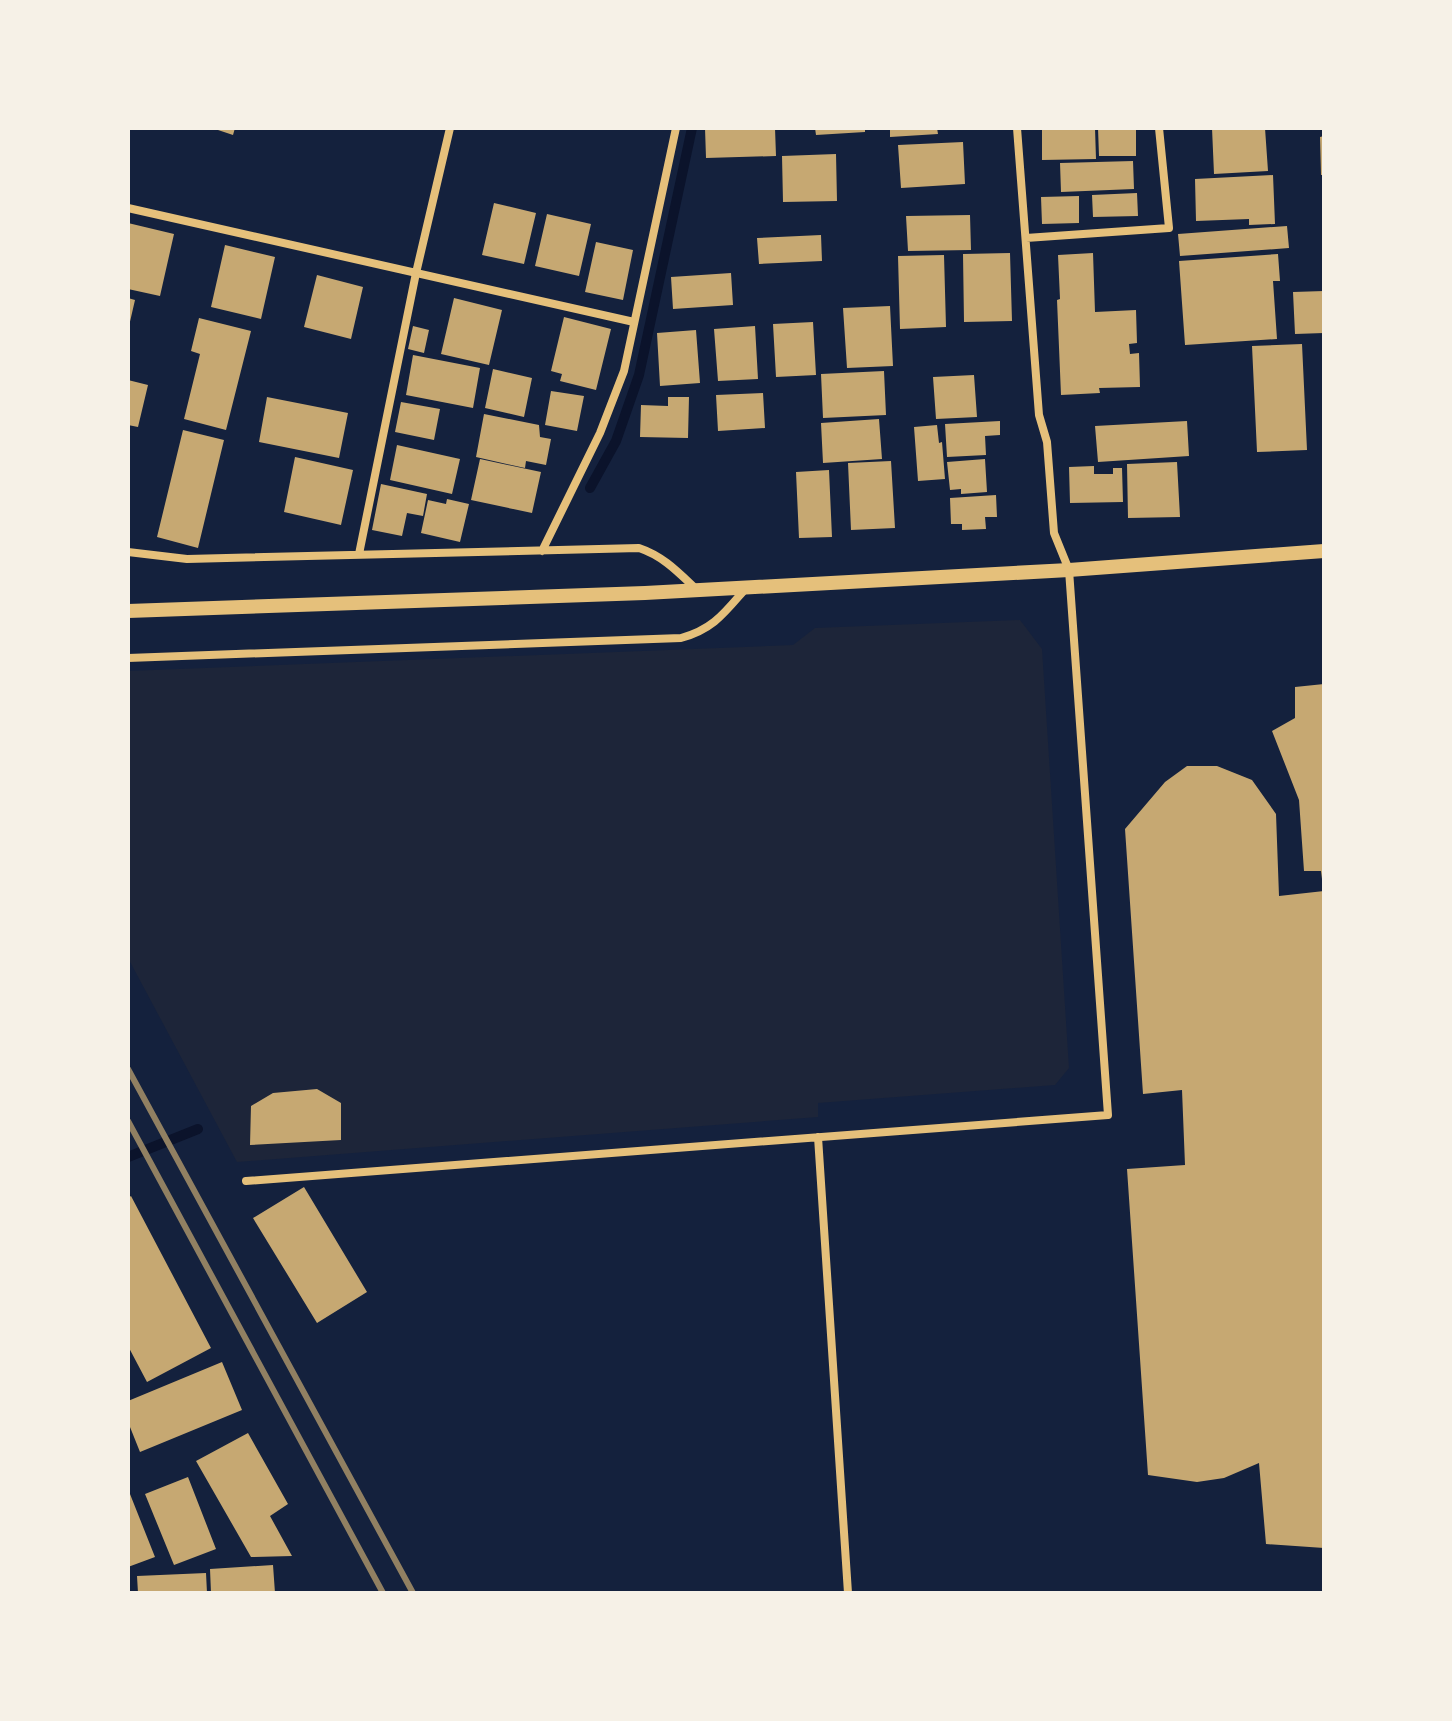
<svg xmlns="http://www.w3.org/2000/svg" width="1452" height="1721" font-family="Poppins,sans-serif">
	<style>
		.green { fill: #1d2539 }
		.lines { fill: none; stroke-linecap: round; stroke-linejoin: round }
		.stream { stroke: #0b132b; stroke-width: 10 }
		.building { fill: #c6a872 }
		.minor { stroke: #e5c07b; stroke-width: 8 }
		.tertiary { stroke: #e5c07b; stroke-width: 14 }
		.rail { stroke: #918062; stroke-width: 6 }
	</style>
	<rect width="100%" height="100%" fill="#14213d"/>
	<path class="green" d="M1020,620l22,29 27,419 -14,17 -237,18v14l-581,45 -109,-204v-287l665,-26 22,-17z"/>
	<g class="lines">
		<path class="stream" d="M590,488l26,-47 23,-66 53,-247
			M128,1157l70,-28"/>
	</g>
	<path class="building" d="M212,128h23l-2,7z
		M705,128h70l1,28 -70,2z
		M815,128h50v4l-49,3z
		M890,128h47l1,6 -48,3z
		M1042,128h53l1,31 -54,1z
		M1098,128h38v28h-37z
		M1212,128h53l3,43 -54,3z
		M1324,136v39h-3l-1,-38z
		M963,142l2,42 -64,4 -3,-43z
		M836,154l1,47 -54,1 -1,-46z
		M1133,161l1,28 -73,3 -1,-29z
		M1273,175l2,49 -26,1v-6l-53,2 -1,-42z
		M1137,193l1,23 -45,1 -1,-22z
		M1079,196v27l-37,1 -1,-27z
		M494,203l42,10 -12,51 -42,-9z
		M547,214l44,10 -12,52 -44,-10z
		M970,215l1,35 -63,1 -2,-35z
		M128,223l46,11 -14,62 -32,-7z
		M1287,226l2,22 -109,8 -2,-22z
		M821,235l1,26 -63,3 -2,-26z
		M596,242l37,8 -10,50 -38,-8z
		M225,245l50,12 -14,62 -50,-12z
		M1010,253l2,68 -48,1 -1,-68z
		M1093,253l2,59 41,-2 1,33 -8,1 1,10 9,-1 1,34 -41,1 1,5 -39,2 -4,-95 3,-1 -2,-44z
		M1278,254l2,27h-7l4,58 -92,6 -6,-84z
		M944,255l2,72 -46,2 -2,-73z
		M731,273l2,32 -60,4 -2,-32z
		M317,275l46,12 -12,52 -47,-12z
		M1324,291v42l-29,1 -2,-42z
		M128,298l7,2 -6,26h-1z
		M454,298l48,12 -13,55 -48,-11z
		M890,306l3,60 -46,2 -4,-60z
		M564,317l47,12 -15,61 -36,-9 2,-7 -11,-3z
		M199,318l52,13 -25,99 -42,-11 16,-65 -9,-3z
		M813,322l3,53 -40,2 -3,-53z
		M413,326l16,4 -5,23 -16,-4z
		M755,326l3,53 -40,2 -4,-52z
		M696,330l4,53 -40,3 -3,-53z
		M1302,344l5,106 -50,2 -5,-106z
		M413,355l67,13 -7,40 -67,-13z
		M493,369l39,9 -8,39 -39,-9z
		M884,371l2,44 -63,3 -2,-44z
		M974,375l3,42 -41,2 -3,-42z
		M128,380l20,5 -10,42 -10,-2z
		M551,391l33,5 -7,35 -32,-6z
		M763,393l2,35 -47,3 -2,-36z
		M267,397l81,16 -9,45 -80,-16z
		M668,397h21l-1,41 -48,-1 1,-32 27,1z
		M401,402l39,7 -6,31 -39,-8z
		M484,414l55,11 1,12 11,2 -5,26 -20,-4 -1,7 -49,-11z
		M879,419l3,40 -59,4 -2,-40z
		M1000,421v14l-15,1 1,19 -39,2 -2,-33z
		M1187,421l2,35 -91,6 -3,-36z
		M937,425l2,18 3,-1 3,37 -27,2 -4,-54z
		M183,430l41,10 -26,108 -41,-11z
		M397,445l63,14 -8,35 -62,-14z
		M295,457l58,13 -12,55 -57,-13z
		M480,459l61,13 -9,41 -61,-13z
		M985,459l2,33 -26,2v-5l-11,1 -3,-28z
		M891,461l4,67 -44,2 -3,-67z
		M1177,462l3,55 -52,1 -1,-54z
		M1094,466v8h19v-6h9l1,34 -53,1 -1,-36z
		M829,470l3,67 -33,1 -3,-66z
		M381,484l46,10 -4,22 -16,-3 -5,23 -30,-6z
		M996,495l1,22h-12l1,12 -24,1v-6h-11l-1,-26z
		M447,499l22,5 -9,38 -39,-9 7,-33 18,4z
		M1324,684v195h-2l-1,-8h-17l-5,-71 -27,-69 23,-13v-31z
		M1187,766h30l35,14 24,34 3,82 45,-5v657l-58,-4 -7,-81 -35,15 -27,4 -49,-7 -21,-306 58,-4 -3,-75 -39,4 -18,-265 40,-47z
		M317,1089l24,14v37l-91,5 1,-39 22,-13z
		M304,1187l63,105 -50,31 -64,-105z
		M131,1196l80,152 -64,34 -19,-36v-148z
		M222,1362l20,48 -102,42 -12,-30v-21z
		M248,1433l40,71 -18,12 22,40 -41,1 -55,-96z
		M188,1477l28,72 -42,16 -29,-71z
		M128,1489l27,68 -27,10z
		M273,1565l2,28h-64l-1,-24z
		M206,1573l1,20h-69l-1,-17z"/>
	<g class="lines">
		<path class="minor" d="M128,208l506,114
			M1026,238l143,-10 -10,-100
			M542,551l58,-118 24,-62 52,-243
			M128,552l59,7 452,-11c24,8 39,24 57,41
			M359,554l57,-281 34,-145
			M128,658l553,-20c33,-9 44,-26 66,-51
			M818,1137l30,456
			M246,1181l862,-66 -39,-545 -15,-37 -7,-91 -8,-27 -22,-287"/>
		<path class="tertiary" d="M128,611l517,-18 424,-23 255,-19"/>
		<path class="rail" d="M128,1069l285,524
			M128,1121l255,472"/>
	</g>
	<rect width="1452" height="1721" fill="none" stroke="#f6f1e7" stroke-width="260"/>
</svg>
